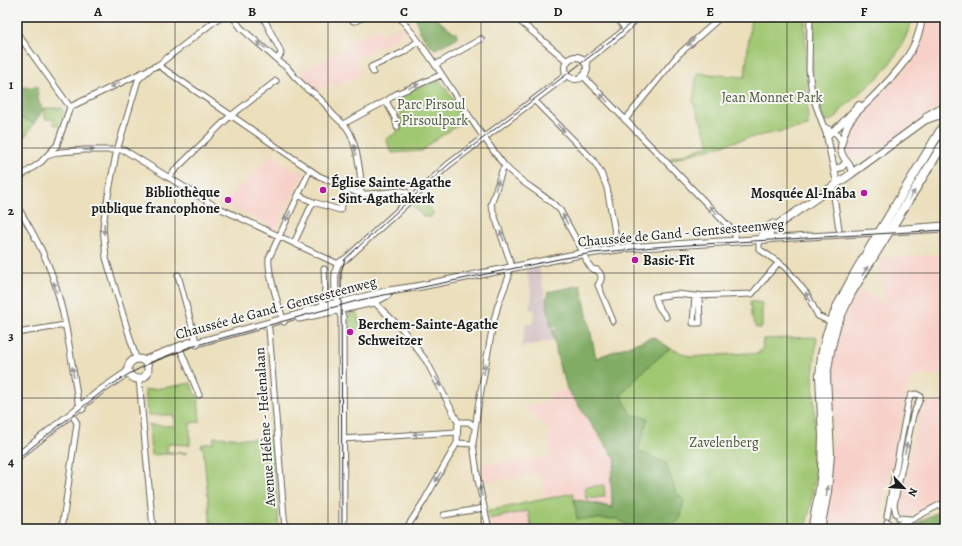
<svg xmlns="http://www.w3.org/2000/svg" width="962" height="546" font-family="Alegreya,serif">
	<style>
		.built { fill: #f7d1c9 }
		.industrial { fill: #d2bfc1 }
		.green { fill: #a0c772; stroke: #5e7247 }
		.forest { fill: #80ac64; stroke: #4e6440 }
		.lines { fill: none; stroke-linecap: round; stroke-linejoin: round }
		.minor-casing { stroke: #646054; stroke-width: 7 }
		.tertiary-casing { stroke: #646054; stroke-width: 8 }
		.secondary-casing { stroke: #646054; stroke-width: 9 }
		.primary-casing { stroke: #646054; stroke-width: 10 }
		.minor { stroke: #fff; stroke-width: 5 }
		.tertiary { stroke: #fff; stroke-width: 6 }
		.secondary { stroke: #fff; stroke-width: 7 }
		.primary { stroke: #fff; stroke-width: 8 }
		.tram { stroke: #1c1c1c; stroke-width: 1 }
		.oneway { fill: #999 }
		.grid { fill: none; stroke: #1c1c1c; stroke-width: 1; stroke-opacity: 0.55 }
		.poi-dot { fill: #b5179e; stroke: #f6f6f2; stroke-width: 1.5 }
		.labels { text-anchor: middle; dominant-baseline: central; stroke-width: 4; stroke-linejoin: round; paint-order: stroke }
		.park-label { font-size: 14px; fill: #4a583a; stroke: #f6f6f2 }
		.poi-label { font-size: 14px; font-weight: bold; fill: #1c1c1c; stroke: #f6f6f2; text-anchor: start }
		.street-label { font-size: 14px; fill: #1c1c1c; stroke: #f6f6f2 }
		.neatline { fill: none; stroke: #1c1c1c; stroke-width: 1.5 }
		.grid-label { font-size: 13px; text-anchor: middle; font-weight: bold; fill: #1c1c1c }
	</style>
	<rect width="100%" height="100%" fill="#f6f6f2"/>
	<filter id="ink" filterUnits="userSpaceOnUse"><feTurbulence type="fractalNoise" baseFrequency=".025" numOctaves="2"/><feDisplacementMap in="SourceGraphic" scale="8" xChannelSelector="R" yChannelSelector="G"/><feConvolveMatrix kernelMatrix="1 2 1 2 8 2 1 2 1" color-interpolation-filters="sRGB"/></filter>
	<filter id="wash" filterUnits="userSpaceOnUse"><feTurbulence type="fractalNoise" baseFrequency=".012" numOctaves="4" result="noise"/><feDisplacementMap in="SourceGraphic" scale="16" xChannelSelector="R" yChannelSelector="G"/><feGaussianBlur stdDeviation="0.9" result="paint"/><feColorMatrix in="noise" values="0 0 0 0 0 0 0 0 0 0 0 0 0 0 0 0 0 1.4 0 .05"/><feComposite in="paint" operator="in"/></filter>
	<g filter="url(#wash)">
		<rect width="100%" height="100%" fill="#ebdfbc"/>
		<path class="built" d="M929,17h16v90l-10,2 -72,51 -14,-3 -2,-10 4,-20 10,-15 37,-34 12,-14 11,-23z
			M401,25l4,6 -9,7 -41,21 8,14 -27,15 -2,-5 -10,5 -1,-1 -6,4 -17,-15v-5l26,-12 -1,-2 22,-10 -2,-3 33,-17 4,7z
			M274,153l3,2v3l18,13 2,-2 6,4 -27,58 -8,-4 1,-2 -35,-17 -1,2 -3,-1 -9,-4 1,-4 4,-1z
			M945,254v120l-35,4 -32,151h-55l10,-90 -2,-62 1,-25 6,-21 5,-11 16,-31 25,15 -4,-46z
			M567,389l49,71 -5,17 1,31 -38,-9 -1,-5 -27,4 -5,-24 -58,9 -2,-19 68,-7v-28l-22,-18 -1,-5 20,-4 7,-9z
			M945,400v99l-38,18 -5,-5 -2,-6 19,-93 4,-10z
			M528,511l4,18h-41l-2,-10z"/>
		<path class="industrial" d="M539,267l15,73 -33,7 5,-24 6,1 3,-14 -6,-1 3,-13 -6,-27z"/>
		<path class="green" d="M751,17h54l3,109 -60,12 -78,22 -1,-1 41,-14 -17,-43 4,-29 48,4z
			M813,17h99l-2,10 -10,22 -18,25 -39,34 -8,11 -11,3 -10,-38 -2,-20z
			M439,79l28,40 -36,24 -9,8 -30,2 -6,-14 12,-7 -2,-4 6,-4 -3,-7h3l-1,-4 4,-3 -1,-4 -3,-4 -2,1 -3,-7 39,-16h1v2l1,1z
			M45,108h17l2,6 -6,12 -5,-2 2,-4 -10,-1z
			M17,117l17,6 -14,21 -3,9z
			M420,198l14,16 -3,3c-9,2 -12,-5 -18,-11v-2z
			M750,301l12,2v25h-6l-5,-12z
			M358,312l1,11h7v6h-17v-15z
			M653,337l17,11 21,9 57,-4 11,1v-3h3l1,-12 54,-2 -4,39 3,71v22l-5,36 -6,24h-273l-4,-18 -39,8 -1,-8 85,-18 1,6 38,8 -1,-30 5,-18 -49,-70 29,-31z
			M191,383l4,12h3l2,27 -10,1v22l-22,-1 -1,8 21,1 -37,2 -2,-30 25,1v-11h-26l-3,-25 24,-3z
			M214,437l40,2 19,-1 6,91h-68l-8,-82h-2l1,-3 11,-1z
			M604,485l1,12 -19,2 -1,-12z"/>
		<path class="forest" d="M416,17h21l2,4 18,13v4l-22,11c-10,-8 -18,-19 -19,-32z
			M37,86c1,9 0,18 7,23l-10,14 -17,-6v-29z
			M581,285l15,73 57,-21 17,11 -29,25 -20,22 10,19 17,4 -10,33 28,12 10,30 8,7 -3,17 -5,6 -12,6h-32l-14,-10h-41l-3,-20 38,9 -1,-31 5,-17 -49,-71 -4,-15h-2l-9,-44h5v-4l-6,1 -5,-29 2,-1v-5z
			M945,508v21h-31l-1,-4z"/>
	</g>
	<g filter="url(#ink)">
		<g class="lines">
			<g class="minor-casing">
				<path id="minor" d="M233,17l8,11 41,36 5,3 7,9 14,14 6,3 12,12c5,10 14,15 21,23 9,12 16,51 13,66
					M263,17l17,33 1,4 -4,5
					M351,17l2,4h3l7,-4
					M399,17c31,35 54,77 81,115 8,11 16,23 25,34 16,18 38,27 55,44l24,44 3,8 5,7 5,1c6,5 5,10 1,15l15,36
					M515,17l52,44
					M620,17v5l6,7
					M810,17l-1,52 3,26 15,41
					M17,33l53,74
					M158,65l161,111 41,18h10l31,-3 5,1 6,6
					M435,65l46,-26
					M373,72l-2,-5 33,-15 14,-11
					M583,76l151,156 2,9
					M534,100l59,60 8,13 6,15 11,61
					M386,101l9,17 2,9
					M625,120l53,-65 43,-38
					M343,124l43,-23 10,-7 45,-19
					M823,126l14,8 5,8
					M939,151l6,5
					M47,156l13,-4 25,-2h39l91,56 123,58
					M505,166l-3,5 -11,34 21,62
					M169,178l4,-6 55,-54 48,-37
					M17,179l24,-17 16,-17 13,-38 88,-42 62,-48
					M828,190l6,7 5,32
					M298,195l15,7 27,8 8,-21
					M17,206c13,21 25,42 34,66 15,41 20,86 27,129l5,8
					M890,229l55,-4
					M889,232l56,-3
					M759,239v10l26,18 22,27 11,22 13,6
					M294,243l19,-41
					M178,275l19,70
					M695,296l-2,27h7l-1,-28
					M374,302l29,28 24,32 31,60
					M322,306l3,-17 -1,-20
					M666,317l-8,-11 -3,-9 22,-3 18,2 57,-2 27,-32
					M284,322c-5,-16 -17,-49 -15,-64l41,-88
					M267,323l2,6 16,200
					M17,333l48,-8
					M179,346l20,49
					M136,358l-30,-100 -3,-31 2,-15 11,-58 22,-74 12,-11
					M139,379l14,150
					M342,439l115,-7
					M473,444l-16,-1 1,-21h11l6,5
					M444,515l40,-7
					M887,516l21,-113 3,-8 5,-1 4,2v3l-7,16 -19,90 2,9
					M899,518l11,1
					M887,522l4,4 16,-4 38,-20
					M62,529l15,-106 -5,-8
					M406,529l18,-28 33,-58
					M489,529l-11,-49 -5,-36 5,-37 15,-83 5,-19 11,-29 -2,-8"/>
			</g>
			<g class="tertiary-casing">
				<path id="tertiary" d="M565 68a11 11 0 1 1 22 0a11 11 0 1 1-22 0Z
					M584,62l35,-27 19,-18
					M834,169l8,-2 4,-5
					M851,174c2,-11 -9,-13 -10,-24 -1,-7 4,-17 6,-24 5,-11 16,-19 24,-27 23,-23 48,-48 51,-82
					M837,183l-10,-47 14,-12 18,-19
					M769,239l113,-7
					M338,304c-3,-8 -5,-35 1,-41 2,-2 5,-3 8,-5l101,-93 119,-90"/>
			</g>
			<g class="secondary-casing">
				<path id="secondary" d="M927,116l10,-6 8,-1
					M762,239l1,-9 10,-6
					M338,306l4,11 1,212
					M299,318l75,-16 13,-7
					M128 369a10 10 0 1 1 20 0a10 10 0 1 1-20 0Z
					M145,360l46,-18 6,1 108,-30 1,-2 25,-7h7l51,-13 27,-4 159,-32 50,-7 144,-9 1,-9 81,-56 74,-54 11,-4 9,-1
					M17,457l83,-66 28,-19"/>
			</g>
			<g class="primary-casing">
				<path id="primary" d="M812,529l7,-33 3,-25 1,-34 -3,-61 2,-21 5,-21 10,-27 19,-36 89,-148
					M820,529l7,-37 3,-38 -4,-78 4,-25 6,-25 15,-33 94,-152"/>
			</g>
			<use href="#minor" class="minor"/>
			<use href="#tertiary" class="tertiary"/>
			<use href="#secondary" class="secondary"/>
			<use href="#primary" class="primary"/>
			<path class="tram" d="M17,459l91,-72 21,-13 19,-10 49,-19 163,-45 199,-41 34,-6 62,-6 81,-5 209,-12
				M342,529l-1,-257 4,-13 103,-94 170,-130 19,-18"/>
		</g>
		<defs><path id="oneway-solid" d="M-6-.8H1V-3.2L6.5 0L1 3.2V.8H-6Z"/></defs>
		<g class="oneway">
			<use href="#oneway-solid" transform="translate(691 42) rotate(137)"/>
			<use href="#oneway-solid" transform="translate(261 45) rotate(-144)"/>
			<use href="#oneway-solid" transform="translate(115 85) rotate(154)"/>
			<use href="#oneway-solid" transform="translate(414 86) rotate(-22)"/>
			<use href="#oneway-solid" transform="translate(604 98) rotate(-134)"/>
			<use href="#oneway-solid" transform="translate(561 128) rotate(45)"/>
			<use href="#oneway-solid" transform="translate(89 150) rotate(-2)"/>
			<use href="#oneway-solid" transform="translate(355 150) rotate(-101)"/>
			<use href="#oneway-solid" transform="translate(497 185) rotate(-71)"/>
			<use href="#oneway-solid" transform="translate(912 195) rotate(-59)"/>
			<use href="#oneway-solid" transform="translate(713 210) rotate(-134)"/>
			<use href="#oneway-solid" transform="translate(288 216) rotate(115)"/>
			<use href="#oneway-solid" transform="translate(565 219) rotate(-118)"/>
			<use href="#oneway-solid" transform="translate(104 229) rotate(91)"/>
			<use href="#oneway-solid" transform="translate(502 236) rotate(-110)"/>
			<use href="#oneway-solid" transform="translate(865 271) rotate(-58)"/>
			<use href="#oneway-solid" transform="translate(55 287) rotate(-108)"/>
			<use href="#oneway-solid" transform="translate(808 297) rotate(-119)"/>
			<use href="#oneway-solid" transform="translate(485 369) rotate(-80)"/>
			<use href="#oneway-solid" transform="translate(73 372) rotate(-99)"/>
			<use href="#oneway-solid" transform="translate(438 382) rotate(62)"/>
			<use href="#oneway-solid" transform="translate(418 434) rotate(176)"/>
			<use href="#oneway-solid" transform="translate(906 448) rotate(-79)"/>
			<use href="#oneway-solid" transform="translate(438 477) rotate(120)"/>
			<use href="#oneway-solid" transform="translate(481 491) rotate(-103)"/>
			<use href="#oneway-solid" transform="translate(827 491) rotate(-84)"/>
		</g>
	</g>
	<path class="grid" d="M175,17v512M328,17v512M481,17v512M634,17v512M787,17v512M17,148h928M17,273h928M17,398h928"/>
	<g class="poi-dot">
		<circle cx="323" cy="190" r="4"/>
		<circle cx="864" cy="193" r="4"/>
		<circle cx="228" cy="200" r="4"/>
		<circle cx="635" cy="260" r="4"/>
		<circle cx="350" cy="332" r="4"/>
	</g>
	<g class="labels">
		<g class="park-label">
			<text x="772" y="97">Jean Monnet Park</text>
			<text x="431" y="104">Parc Pirsoul<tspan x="431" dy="16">- Pirsoulpark</tspan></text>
			<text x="724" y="442">Zavelenberg</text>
		</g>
		<g class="poi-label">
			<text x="331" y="182">Église Sainte-Agathe<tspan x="331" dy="16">- Sint-Agathakerk</tspan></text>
			<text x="220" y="192" text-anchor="end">Bibliothèque<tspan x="220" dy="16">publique francophone</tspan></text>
			<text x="856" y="193" text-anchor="end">Mosquée Al-Inâba</text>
			<text x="643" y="260">Basic-Fit</text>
			<text x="358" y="324">Berchem-Sainte-Agathe<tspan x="358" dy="16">Schweitzer</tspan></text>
		</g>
		<g class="street-label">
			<text transform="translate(681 233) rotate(-5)">Chaussée de Gand - Gentsesteenweg</text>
			<text transform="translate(276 308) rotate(-15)">Chaussée de Gand - Gentsesteenweg</text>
			<text transform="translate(265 427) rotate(-94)">Avenue Hélène - Helenalaan</text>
		</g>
	</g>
	<rect width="962" height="546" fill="none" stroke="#f6f6f2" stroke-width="44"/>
	<g transform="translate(904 488) rotate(115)" stroke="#f6f6f2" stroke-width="3" paint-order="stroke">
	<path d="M0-3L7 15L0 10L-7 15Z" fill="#1c1c1c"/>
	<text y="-6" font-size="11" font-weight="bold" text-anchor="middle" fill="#1c1c1c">N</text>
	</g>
	<rect x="22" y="22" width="918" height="502" class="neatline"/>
	<g class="grid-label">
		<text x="98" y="16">A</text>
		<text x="252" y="16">B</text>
		<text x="404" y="16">C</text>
		<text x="558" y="16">D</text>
		<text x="710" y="16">E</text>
		<text x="864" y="16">F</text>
		<text x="11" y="89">1</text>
		<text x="11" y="215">2</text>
		<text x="11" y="340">3</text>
		<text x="11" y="466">4</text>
	</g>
</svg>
